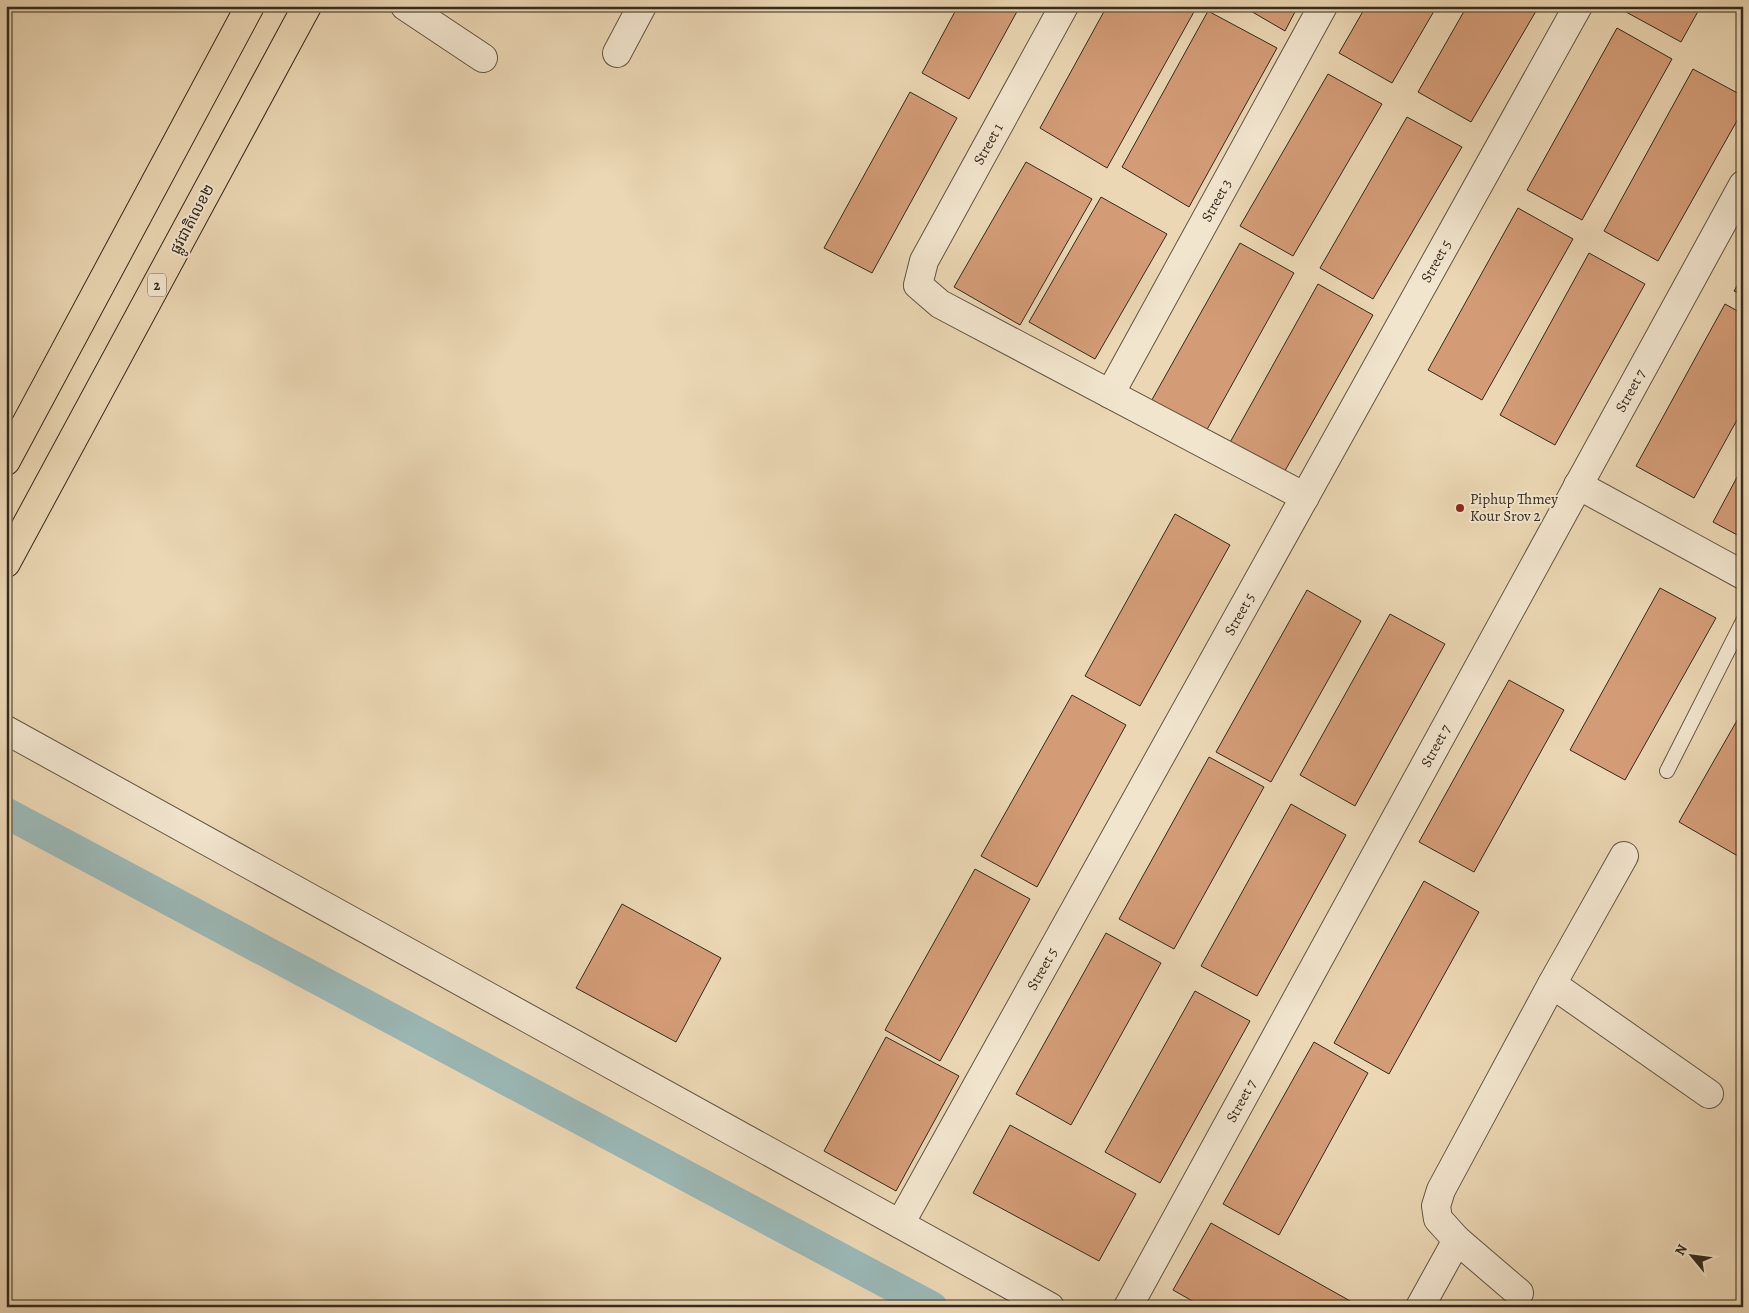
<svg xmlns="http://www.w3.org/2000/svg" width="1749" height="1313" font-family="Alegreya,'Noto Sans Khmer',serif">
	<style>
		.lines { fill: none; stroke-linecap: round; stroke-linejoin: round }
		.canal { stroke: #9bb8b6; stroke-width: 31 }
		.building { fill: #d39c77; stroke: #362a1d }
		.lane-casing { stroke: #635543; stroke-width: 16 }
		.street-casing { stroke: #635543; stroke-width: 30 }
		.highway-casing { stroke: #362a1d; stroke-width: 30 }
		.lane { stroke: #f2e5ce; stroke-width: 14 }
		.street { stroke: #f2e5ce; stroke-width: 28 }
		.highway { stroke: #ebd7b4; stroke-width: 28 }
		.poi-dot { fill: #8f2418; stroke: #f2e5ce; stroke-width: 2 }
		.labels { text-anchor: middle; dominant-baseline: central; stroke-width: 4; stroke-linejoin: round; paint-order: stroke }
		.shield { fill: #f2e5ce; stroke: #6e6252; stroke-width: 1 }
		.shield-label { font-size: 14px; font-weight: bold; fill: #362a1d }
		.street-label { font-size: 15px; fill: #362a1d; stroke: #f2e5ce }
		.poi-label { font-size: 15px; fill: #362a1d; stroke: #f2e5ce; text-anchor: start }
	</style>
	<rect width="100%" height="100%" fill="#ebd7b4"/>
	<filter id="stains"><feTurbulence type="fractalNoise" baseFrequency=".004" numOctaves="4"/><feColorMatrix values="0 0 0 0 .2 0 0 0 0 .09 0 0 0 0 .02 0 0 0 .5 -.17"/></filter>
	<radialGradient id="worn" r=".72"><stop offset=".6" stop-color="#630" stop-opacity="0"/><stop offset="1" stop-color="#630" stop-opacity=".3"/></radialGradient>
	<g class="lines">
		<path class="canal" d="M6,813l926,494"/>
	</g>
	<path class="building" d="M958,6h62l-51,93 -47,-26z
		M1107,6h82l6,4 -88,158 -67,-40z
		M1242,6h56l-13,25z
		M1366,6h71l-45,77 -53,-30z
		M1467,6h72l-68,116 -53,-30z
		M1629,6h72l-20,36 -55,-30z
		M1208,11l69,37 -88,159 -67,-40z
		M1617,28l55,31 -90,161 -55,-30z
		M1693,69l50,27v14l-85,151 -54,-30z
		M1328,74l54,30 -89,152 -53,-30z
		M910,92l47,26 -85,155 -48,-25z
		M1407,117l55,30 -89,152 -53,-31z
		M1026,162l66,37 -72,126 -66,-38z
		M1101,197l66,37 -72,125 -66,-37z
		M1518,208l55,31 -91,161 -54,-30z
		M1240,243l54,30 -90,162 -55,-30z
		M1589,253l56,31 -90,161 -55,-30z
		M1743,276v19l-9,-4z
		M1318,284l55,31 -91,161 -54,-30z
		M1725,304l18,10v95l-49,89 -58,-32z
		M1743,466v72l-30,-16z
		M1175,514l55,31 -90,161 -55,-30z
		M1660,588l56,30 -91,162 -55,-30z
		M1307,590l54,31 -90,161 -55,-30z
		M1390,614l55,30 -90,162 -55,-31z
		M1509,680l55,30 -90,162 -55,-30z
		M1072,695l54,30 -89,162 -56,-31z
		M1743,710v149l-64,-37z
		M1209,757l55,30 -90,162 -55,-30z
		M1291,804l55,31 -89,161 -56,-30z
		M975,869l55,30 -90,162 -55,-31z
		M1424,881l55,31 -90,162 -55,-31z
		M622,904l99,54 -45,84 -100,-54z
		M1743,917v11l-5,-2z
		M1106,933l55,30 -90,162 -55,-31z
		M1195,991l55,30 -90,162 -55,-31z
		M886,1037l73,39 -63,115 -72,-40z
		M1314,1042l54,31 -89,162 -56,-31z
		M1010,1125l126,69 -37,67 -126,-68z
		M1211,1223l150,84h-158l-30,-17z"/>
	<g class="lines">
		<g class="lane-casing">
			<path id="lane" d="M1667,771l76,-150"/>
		</g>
		<g class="street-casing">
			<g id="street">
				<path d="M405,6l78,52"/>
				<path d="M1064,6l-140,255 -6,24 22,19 365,193"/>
				<path d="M617,53l25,-47"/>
				<path id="s1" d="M1110,394l213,-388"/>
				<path d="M1578,485l165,90"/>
				<path d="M6,730l1044,577"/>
				<path d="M1552,984l157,110"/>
				<path id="s2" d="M900,1224l678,-1218"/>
				<path d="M1519,1293l-62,-53 -19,-21 -2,-13 5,-16 111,-206 72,-128"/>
				<path id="s3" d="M1128,1307l615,-1122"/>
				<path d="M1420,1307l37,-67"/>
			</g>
		</g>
		<g class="highway-casing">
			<path id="highway" d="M6,461l244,-455
				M6,563l301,-557"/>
		</g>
		<use href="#lane" class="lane"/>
		<use href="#street" class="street"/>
		<use href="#highway" class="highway"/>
	</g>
	<circle class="poi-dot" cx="1460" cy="508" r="5"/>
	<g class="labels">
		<rect class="shield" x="148" y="273.5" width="18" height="23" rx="4"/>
		<g class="shield-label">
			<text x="157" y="285">2</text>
		</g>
		<g class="street-label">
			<text transform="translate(988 144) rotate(-61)">Street 1</text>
			<text stroke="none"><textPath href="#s1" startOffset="221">Street 3</textPath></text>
			<text transform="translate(192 219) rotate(-62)">ផ្លូវជាតិលេខ២</text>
			<text stroke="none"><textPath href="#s2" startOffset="1102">Street 5</textPath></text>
			<text stroke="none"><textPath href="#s3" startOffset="1045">Street 7</textPath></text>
			<text stroke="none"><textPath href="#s2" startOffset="698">Street 5</textPath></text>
			<text stroke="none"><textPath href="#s3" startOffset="640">Street 7</textPath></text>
			<text stroke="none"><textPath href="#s2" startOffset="292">Street 5</textPath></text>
			<text stroke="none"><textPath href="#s3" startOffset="235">Street 7</textPath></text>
		</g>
		<g class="poi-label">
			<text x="1470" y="499">Piphup Thmey<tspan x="1470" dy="17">Kour Srov 2</tspan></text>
		</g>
	</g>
	<rect width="1749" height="1313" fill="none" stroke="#ebd7b4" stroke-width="25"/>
	<rect x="8" y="8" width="1734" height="1298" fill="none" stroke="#362a1d" stroke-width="2.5"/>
	<rect x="12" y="12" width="1724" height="1288" fill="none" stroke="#362a1d"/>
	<g transform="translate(1692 1256) rotate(299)" stroke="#f2e5ce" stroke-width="4" paint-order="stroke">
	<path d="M0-4L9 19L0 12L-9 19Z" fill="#362a1d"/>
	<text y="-8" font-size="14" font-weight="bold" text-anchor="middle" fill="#362a1d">N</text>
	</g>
	<rect width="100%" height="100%" filter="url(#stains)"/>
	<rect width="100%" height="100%" fill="url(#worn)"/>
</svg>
